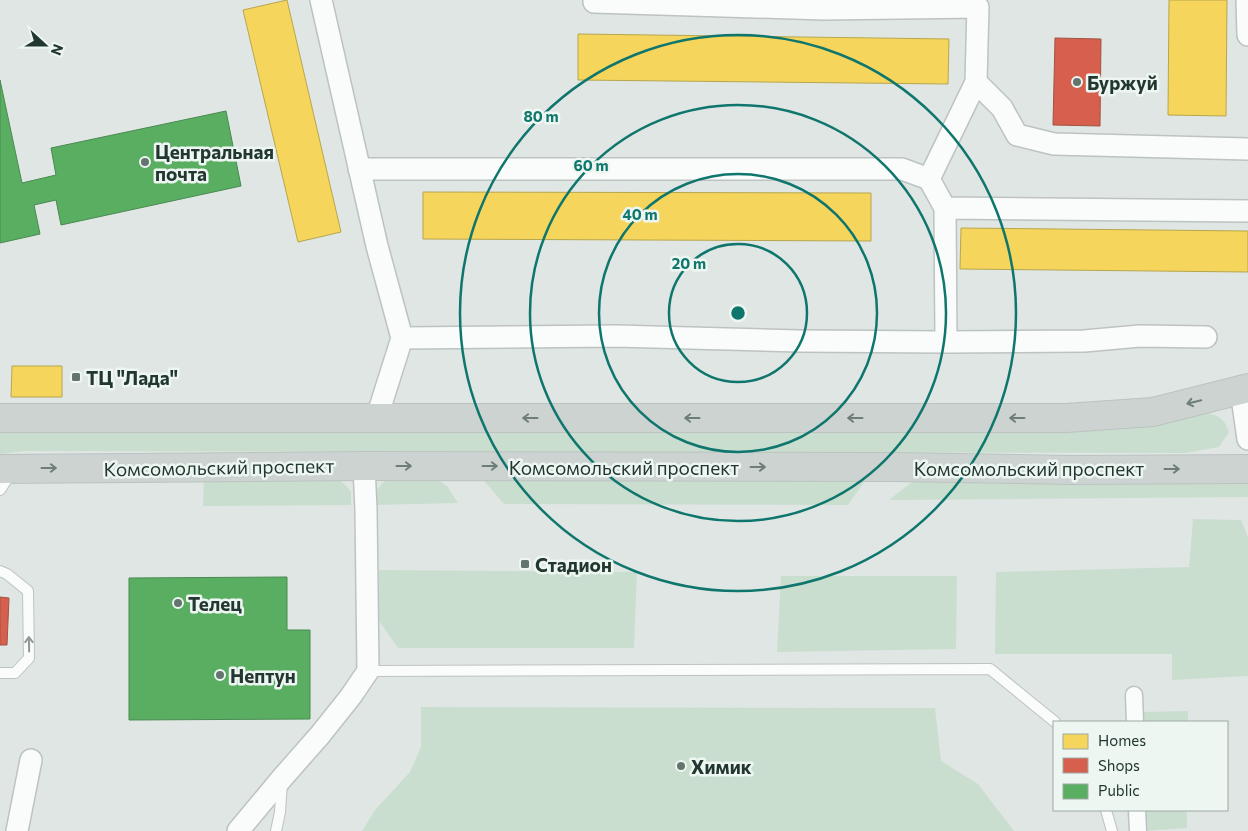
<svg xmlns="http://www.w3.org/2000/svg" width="1248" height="831" font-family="Commissioner,sans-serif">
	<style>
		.green { fill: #caded0 }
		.homes { fill: #f6d55c; stroke: #b6a64f }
		.shops { fill: #d6604d; stroke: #a05444 }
		.public { fill: #5aae61; stroke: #498a52 }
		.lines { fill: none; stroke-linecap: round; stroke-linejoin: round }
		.service-casing { stroke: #bdc3c0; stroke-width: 12 }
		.pedestrian-casing { stroke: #bdc3c0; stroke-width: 19 }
		.minor-casing { stroke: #bdc3c0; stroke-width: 24 }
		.primary-casing { stroke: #bbc3c0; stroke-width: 30 }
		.service { stroke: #fafbfb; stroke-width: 10 }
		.pedestrian { stroke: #fafbfb; stroke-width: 16 }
		.minor { stroke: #fafbfb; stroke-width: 21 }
		.primary { stroke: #ccd3d1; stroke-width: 28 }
		.oneway { stroke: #6e7d78 }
		.oneway2 { stroke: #8e9996 }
		.ring { fill: none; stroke: #0f766e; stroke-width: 2.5 }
		.poi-dot { fill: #64746f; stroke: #eef6f2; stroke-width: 2 }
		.labels { text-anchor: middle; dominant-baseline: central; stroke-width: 5; stroke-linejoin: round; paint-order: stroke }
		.poi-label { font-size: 19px; font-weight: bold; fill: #213730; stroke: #eef6f2; text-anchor: start }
		.street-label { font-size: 19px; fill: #213730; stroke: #eef6f2 }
		.centre { fill: #0f766e; stroke: #eef6f2; stroke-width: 2.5 }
		.ring-label { font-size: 15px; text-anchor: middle; font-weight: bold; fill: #0f766e; stroke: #eef6f2; stroke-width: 5; stroke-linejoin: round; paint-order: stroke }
	</style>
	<rect width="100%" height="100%" fill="#e0e6e3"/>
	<path class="green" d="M1205,413c15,2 19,6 24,19l-10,15 -33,6 -1161,-2 -25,3v-27z
		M480,476l386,3 -18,26 -344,-1z
		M204,477h133l14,14v14l-148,1z
		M434,477l13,9 11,17 -84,2 1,-13 11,-13z
		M917,478l331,1v18l-359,3z
		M1193,519l48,1 7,17v139l-76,4v-26h-177l1,-82 193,-5z
		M379,570l258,2 -3,76h-236l-19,-27z
		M781,576h176l-1,73 -179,3z
		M421,707l514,1 6,53 37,23 36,47h-652l13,-21 35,-38 11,-25z
		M1188,711v11h-47v-10z
		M1142,810h45v18l-45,3z"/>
	<path class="homes" d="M287,0l54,232 -43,10 -55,-232z
		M1169,0h58l-1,116 -58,-1z
		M578,34l371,5 -1,45 -370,-4z
		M423,192l448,1v48l-448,-2z
		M961,228l287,3v41l-288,-3z
		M12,366h50v31h-51z"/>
	<path class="shops" d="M1055,38l46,1 -1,87 -47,-1z
		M0,597l9,1 -2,47h-7z"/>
	<path class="public" d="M0,80l22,103 34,-8 -5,-27 175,-37 15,75 -180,39 -5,-25 -22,5 6,29 -40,9z
		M287,577v53h23v89l-181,1v-142z"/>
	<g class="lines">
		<g class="service-casing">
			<path id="service" d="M0,490l12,-18
				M0,571l7,3 21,17 1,67 -14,15h-15
				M368,671l622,-2 65,53
				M1106,810l6,21
				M276,831l4,-19 2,-30"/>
		</g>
		<g class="pedestrian-casing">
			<path id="pedestrian" d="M1134,695l1,27
				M1137,810l1,21"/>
		</g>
		<g class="minor-casing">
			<path id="minor" d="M321,0l56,246 25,92
				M825,0l-1,9 154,-2 -2,75 -47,97
				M1247,0l1,35
				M594,2l230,7
				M976,82l26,26 15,27 37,9 194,5
				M359,169h543l27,10 16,29
				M946,342l138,-1 56,-5 66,1
				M1241,390l7,49
				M377,417l25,-79 214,-2 183,5 147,1 -1,-134 303,3
				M17,831l14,-71
				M238,831l45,-54 37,-42 31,-39 17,-25 -2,-161 -2,-44"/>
		</g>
		<g class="primary-casing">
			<path id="primary" d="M0,418h1066l87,-6 95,-24
				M0,469l364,-3 532,1 176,3 176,-1"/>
		</g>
		<use href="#service" class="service"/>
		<use href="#pedestrian" class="pedestrian"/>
		<use href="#minor" class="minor"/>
		<use href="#primary" class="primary"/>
	</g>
	<defs><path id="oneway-shaft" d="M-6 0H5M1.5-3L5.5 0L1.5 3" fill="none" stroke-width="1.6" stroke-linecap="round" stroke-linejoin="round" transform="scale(1.25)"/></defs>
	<g class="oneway">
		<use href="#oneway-shaft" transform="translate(1194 402) rotate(166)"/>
		<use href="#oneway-shaft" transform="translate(530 418) rotate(-180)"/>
		<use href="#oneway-shaft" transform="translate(692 418) rotate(-180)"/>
		<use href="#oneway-shaft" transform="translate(855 418) rotate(180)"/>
		<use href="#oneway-shaft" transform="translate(1017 418) rotate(180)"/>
		<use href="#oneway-shaft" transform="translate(404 466)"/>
		<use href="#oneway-shaft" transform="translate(490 466)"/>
		<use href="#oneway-shaft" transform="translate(758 467)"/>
		<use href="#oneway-shaft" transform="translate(49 468)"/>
		<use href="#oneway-shaft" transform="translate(1172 469)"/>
	</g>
	<use class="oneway2" href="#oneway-shaft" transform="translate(29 644) rotate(-91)"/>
	<g class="ring">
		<circle cx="738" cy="313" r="69"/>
		<circle cx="738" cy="313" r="139"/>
		<circle cx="738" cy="313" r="208"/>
		<circle cx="738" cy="313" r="278"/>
	</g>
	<g class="poi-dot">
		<circle cx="1077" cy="82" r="5"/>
		<circle cx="145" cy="162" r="5"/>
		<rect x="71" y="372" width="10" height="10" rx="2.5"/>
		<rect x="520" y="559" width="10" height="10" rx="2.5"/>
		<circle cx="178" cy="603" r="5"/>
		<circle cx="220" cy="675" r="5"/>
		<circle cx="681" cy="766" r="5"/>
	</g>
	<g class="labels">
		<g class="poi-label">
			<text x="1087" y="82">Буржуй</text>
			<text x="155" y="151">Центральная<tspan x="155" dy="22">почта</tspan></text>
			<text x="86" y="377">ТЦ "Лада"</text>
			<text x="535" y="564">Стадион</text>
			<text x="188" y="603">Телец</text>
			<text x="230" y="675">Нептун</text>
			<text x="691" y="766">Химик</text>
		</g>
		<g class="street-label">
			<text transform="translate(219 467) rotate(-1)">Комсомольский проспект</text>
			<text x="624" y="467">Комсомольский проспект</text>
			<text x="1029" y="468">Комсомольский проспект</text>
		</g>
	</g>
	<circle cx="738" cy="313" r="8" class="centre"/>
	<g class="ring-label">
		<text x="541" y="122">80 m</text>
		<text x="591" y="171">60 m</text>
		<text x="640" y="220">40 m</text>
		<text x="689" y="269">20 m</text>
	</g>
	<rect x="1053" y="721" width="175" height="90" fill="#eef6f2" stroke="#9caaa4"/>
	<rect x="1063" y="734" width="25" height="15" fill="#f6d55c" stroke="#9caaa4"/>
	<text x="1098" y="746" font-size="15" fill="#213730">Homes</text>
	<rect x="1063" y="758" width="25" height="15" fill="#d6604d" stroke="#9caaa4"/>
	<text x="1098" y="771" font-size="15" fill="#213730">Shops</text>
	<rect x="1063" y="784" width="25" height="15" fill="#5aae61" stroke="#9caaa4"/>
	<text x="1098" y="796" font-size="15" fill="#213730">Public</text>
	<g transform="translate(45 45) rotate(111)" stroke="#eef6f2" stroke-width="4" paint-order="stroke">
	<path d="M0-4L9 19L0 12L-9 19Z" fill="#213730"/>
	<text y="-8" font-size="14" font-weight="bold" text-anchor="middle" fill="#213730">N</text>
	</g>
</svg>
